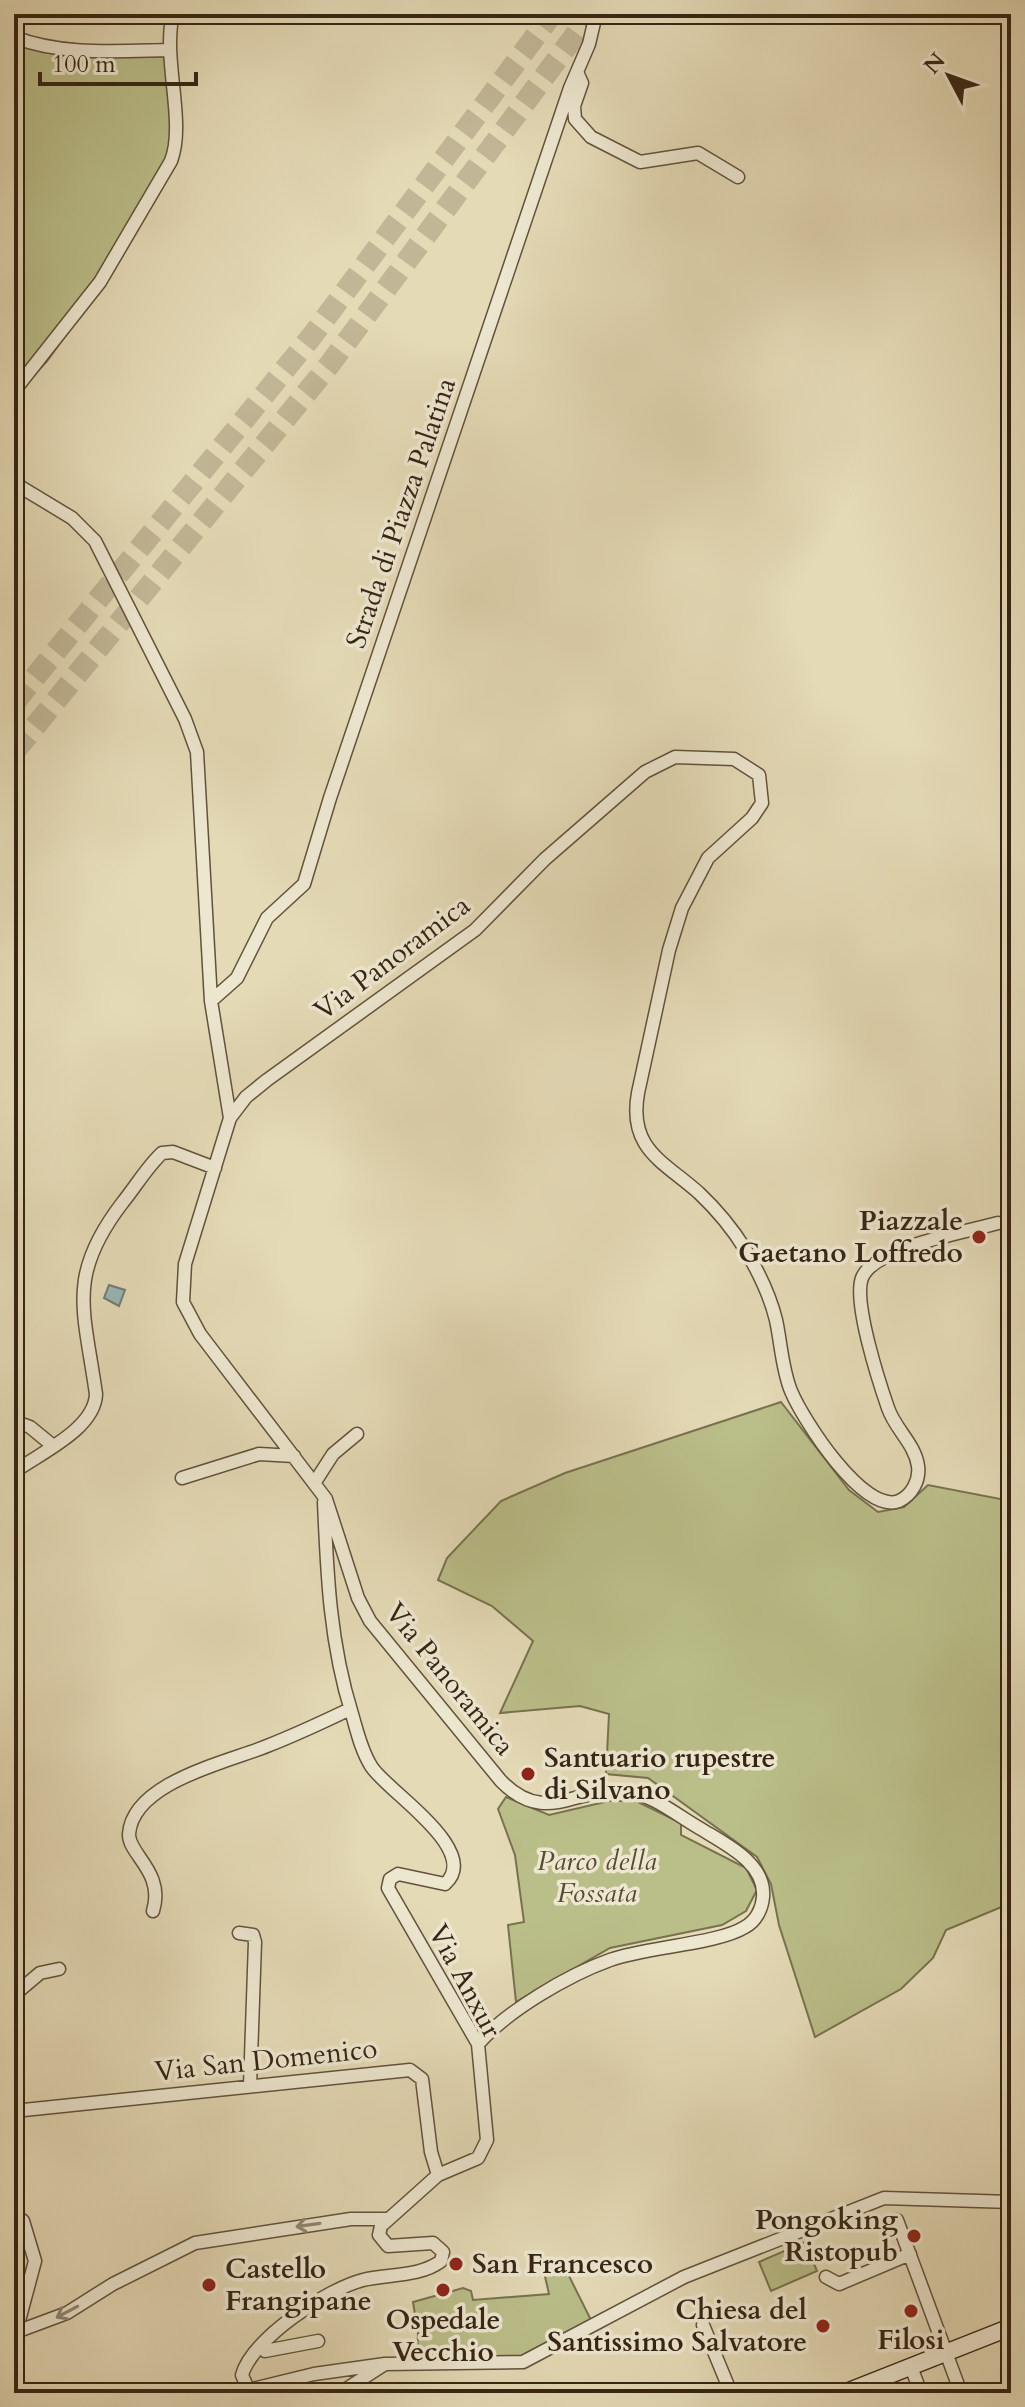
<svg xmlns="http://www.w3.org/2000/svg" width="1025" height="2407" font-family="Cardo,serif">
	<style>
		.green { fill: #babe89; stroke: #78724f; stroke-width: 2 }
		.water { fill: #98b8b7; stroke: #717d76; stroke-width: 2 }
		.lines { fill: none; stroke-linecap: round; stroke-linejoin: round }
		.highway-tunnel { stroke: #c1b696; stroke-width: 22; stroke-dasharray: 22 11; stroke-linecap: butt }
		.street-casing { stroke: #62523d; stroke-width: 15 }
		.secondary-casing { stroke: #362515; stroke-width: 19 }
		.street { stroke: #ede7d0; stroke-width: 12 }
		.secondary { stroke: #ede7d0; stroke-width: 16 }
		.oneway { stroke: #928672 }
		.poi-dot { fill: #8f2418; stroke: #ede7d0; stroke-width: 3 }
		.labels { text-anchor: middle; dominant-baseline: central; stroke-width: 7; stroke-linejoin: round; paint-order: stroke }
		.street-label { font-size: 28px; fill: #362515; stroke: #ede7d0 }
		.poi-label { font-size: 28px; font-weight: bold; fill: #362515; stroke: #ede7d0; text-anchor: end }
		.park-label { font-size: 28px; font-style: italic; fill: #574b32; stroke: #ede7d0 }
	</style>
	<rect width="100%" height="100%" fill="#e4dab6"/>
	<filter id="stains"><feTurbulence type="fractalNoise" baseFrequency=".0025" numOctaves="4"/><feColorMatrix values="0 0 0 0 .2 0 0 0 0 .09 0 0 0 0 .02 0 0 0 .5 -.17"/></filter>
	<radialGradient id="worn" r=".72"><stop offset=".6" stop-color="#630" stop-opacity="0"/><stop offset="1" stop-color="#630" stop-opacity=".3"/></radialGradient>
	<path class="green" d="M14,41l16,8 135,6 8,100 -71,130 -55,76 -33,36z
		M781,1402l68,88 29,22 26,-5 24,-22 83,16v402l-65,27 -13,28 -32,31 -86,48 -36,-112 -8,-41 -14,-27 -109,-79 -42,-4 3,-60 -29,-8 -80,7 33,-72 -41,-35 -54,-26 9,-22 54,-57 64,-28z
		M506,1797l43,18 60,-14h27l45,22v12l65,33 11,22 -11,21 -24,14 -112,23 -94,54 -8,-77 16,-3 -9,-67 -17,-46z
		M805,2242l12,29 -46,20 -12,-29z
		M563,2264l28,56 -69,37h-105l1,-24 -5,-31 50,-14 8,3 2,9 76,-6 -5,-22z"/>
	<path class="water" d="M109,1285l16,5 -6,16 -15,-8z"/>
	<g class="lines">
		<path class="highway-tunnel" d="M14,703l298,-367 240,-322
			M14,752l316,-388 261,-350"/>
		<g class="street-casing">
			<path id="street" d="M14,37c48,19 105,14 156,13
				M577,72l5,11 -8,23 1,13 16,18 49,25 58,-9 40,24
				M14,391l86,-109 71,-121c15,-39 -9,-102 2,-147
				M14,483l58,35 23,23 90,178 12,33 14,249 19,117
				M211,1001l26,-23 30,-60 37,-34 26,-86 240,-710 19,-44 7,-30
				M14,1421l16,6 22,18
				M14,1472c26,-19 81,-43 82,-78 -12,-85 -30,-118 27,-192 13,-16 24,-35 39,-49l11,-1 42,16
				M182,1478l77,-24 35,2
				M315,1482l18,-28 24,-20
				M153,1911c12,-39 -25,-57 -24,-77 4,-52 99,-72 138,-88 28,-11 56,-24 83,-37
				M239,1933l14,2 2,7 -5,144
				M14,1995l26,-22 19,-4
				M478,2044c29,-33 90,-69 132,-84 35,-13 108,-16 135,-33 11,-6 17,-18 18,-30 3,-34 -38,-53 -62,-68 -23,-13 -49,-35 -75,-38 -50,-5 -80,36 -125,-10l-131,-160 -12,-23 -32,-99 -126,-165 -17,-32 2,-38 45,-146 16,-21 21,-17 208,-150 70,-71 100,-87 30,-15 59,2 25,16 3,28 -10,15 -44,40 -26,50 -13,42 -31,143c-10,56 25,68 61,100 18,17 33,35 46,56 13,22 25,46 31,71 5,23 6,49 15,71 12,29 73,124 108,110 13,-6 21,-21 19,-35 -3,-22 -23,-37 -30,-58 -9,-26 -35,-106 -26,-130 12,-31 105,-46 136,-55
				M14,2111l396,-41 12,9 9,73 7,23
				M14,2214l9,7 12,40 -19,71 51,-19 46,-29 82,-41 156,-24h35
				M897,2220l64,173
				M14,2245l12,-14
				M826,2277l13,7 71,-30
				M703,2325l28,68
				M265,2351l53,-10
				M14,2363l5,30
				M911,2367l10,26
				M248,2389l-6,-14c10,-36 85,-86 121,-95 25,-6 57,-3 78,-19l2,-9 -10,-9 -45,3 -9,-11 2,-9 57,-51 40,-17 9,-18 -9,-96 -90,-156 2,-9 8,-5 47,10c38,-34 -60,-94 -74,-118 -10,-16 -14,-35 -19,-52 -22,-70 -25,-139 -28,-212
				M236,2393l78,-19 71,-10 138,-2 161,-85 200,-79 127,4
				M340,2393l45,-29"/>
		</g>
		<g class="secondary-casing">
			<path id="secondary" d="M844,2393l167,-66"/>
		</g>
		<use href="#street" class="street"/>
		<use href="#secondary" class="secondary"/>
	</g>
	<defs><path id="oneway-shaft" d="M-6 0H5M1.5-3L5.5 0L1.5 3" fill="none" stroke-width="1.6" stroke-linecap="round" stroke-linejoin="round" transform="scale(2)"/></defs>
	<g class="oneway">
		<use href="#oneway-shaft" transform="translate(308 2225) rotate(172)"/>
		<use href="#oneway-shaft" transform="translate(67 2312) rotate(152)"/>
	</g>
	<g class="poi-dot">
		<circle cx="979" cy="1237" r="8"/>
		<circle cx="528" cy="1774" r="8"/>
		<circle cx="914" cy="2236" r="8"/>
		<circle cx="456" cy="2264" r="8"/>
		<circle cx="209" cy="2285" r="8"/>
		<circle cx="443" cy="2290" r="8"/>
		<circle cx="911" cy="2311" r="8"/>
		<circle cx="823" cy="2326" r="8"/>
	</g>
	<g class="labels">
		<g class="street-label">
			<text transform="translate(401 513) rotate(-71)">Strada di Piazza Palatina</text>
			<text transform="translate(392 958) rotate(-37)">Via Panoramica</text>
			<text transform="translate(450 1679) rotate(51)">Via Panoramica</text>
			<text transform="translate(465 1981) rotate(62)">Via Anxur</text>
			<text transform="translate(266 2060) rotate(-6)">Via San Domenico</text>
		</g>
		<g class="poi-label">
			<text x="963" y="1221">Piazzale<tspan x="963" dy="32">Gaetano Loffredo</tspan></text>
			<text x="544" y="1758" text-anchor="start">Santuario rupestre<tspan x="544" dy="32">di Silvano</tspan></text>
			<text x="898" y="2220">Pongoking<tspan x="898" dy="32">Ristopub</tspan></text>
			<text x="472" y="2264" text-anchor="start">San Francesco</text>
			<text x="225" y="2269" text-anchor="start">Castello<tspan x="225" dy="32">Frangipane</tspan></text>
			<text x="807" y="2310">Chiesa del<tspan x="807" dy="32">Santissimo Salvatore</tspan></text>
			<text x="443" y="2320" text-anchor="middle">Ospedale<tspan x="443" dy="32">Vecchio</tspan></text>
			<text x="911" y="2340" text-anchor="middle">Filosi</text>
		</g>
		<g class="park-label">
			<text x="597" y="1861">Parco della<tspan x="597" dy="32">Fossata</tspan></text>
		</g>
	</g>
	<rect width="1025" height="2407" fill="none" stroke="#e4dab6" stroke-width="48"/>
	<rect x="16" y="16" width="993" height="2375" fill="none" stroke="#362515" stroke-width="4"/>
	<rect x="24" y="24" width="977" height="2359" fill="none" stroke="#362515" stroke-width="2"/>
	<g transform="translate(949 76) rotate(311)" stroke="#ede7d0" stroke-width="6" paint-order="stroke">
	<path d="M0-6L14 30L0 20L-14 30Z" fill="#362515"/>
	<text y="-12" font-size="22" font-weight="bold" text-anchor="middle" fill="#362515">N</text>
	</g>
	<path d="M40 72v12h156v-12" fill="none" stroke="#362515" stroke-width="4"/>
	<text x="52" y="72" font-size="24" fill="#362515" stroke="#ede7d0" stroke-width="6" paint-order="stroke">100 m</text>
	<rect width="100%" height="100%" filter="url(#stains)"/>
	<rect width="100%" height="100%" fill="url(#worn)"/>
</svg>
